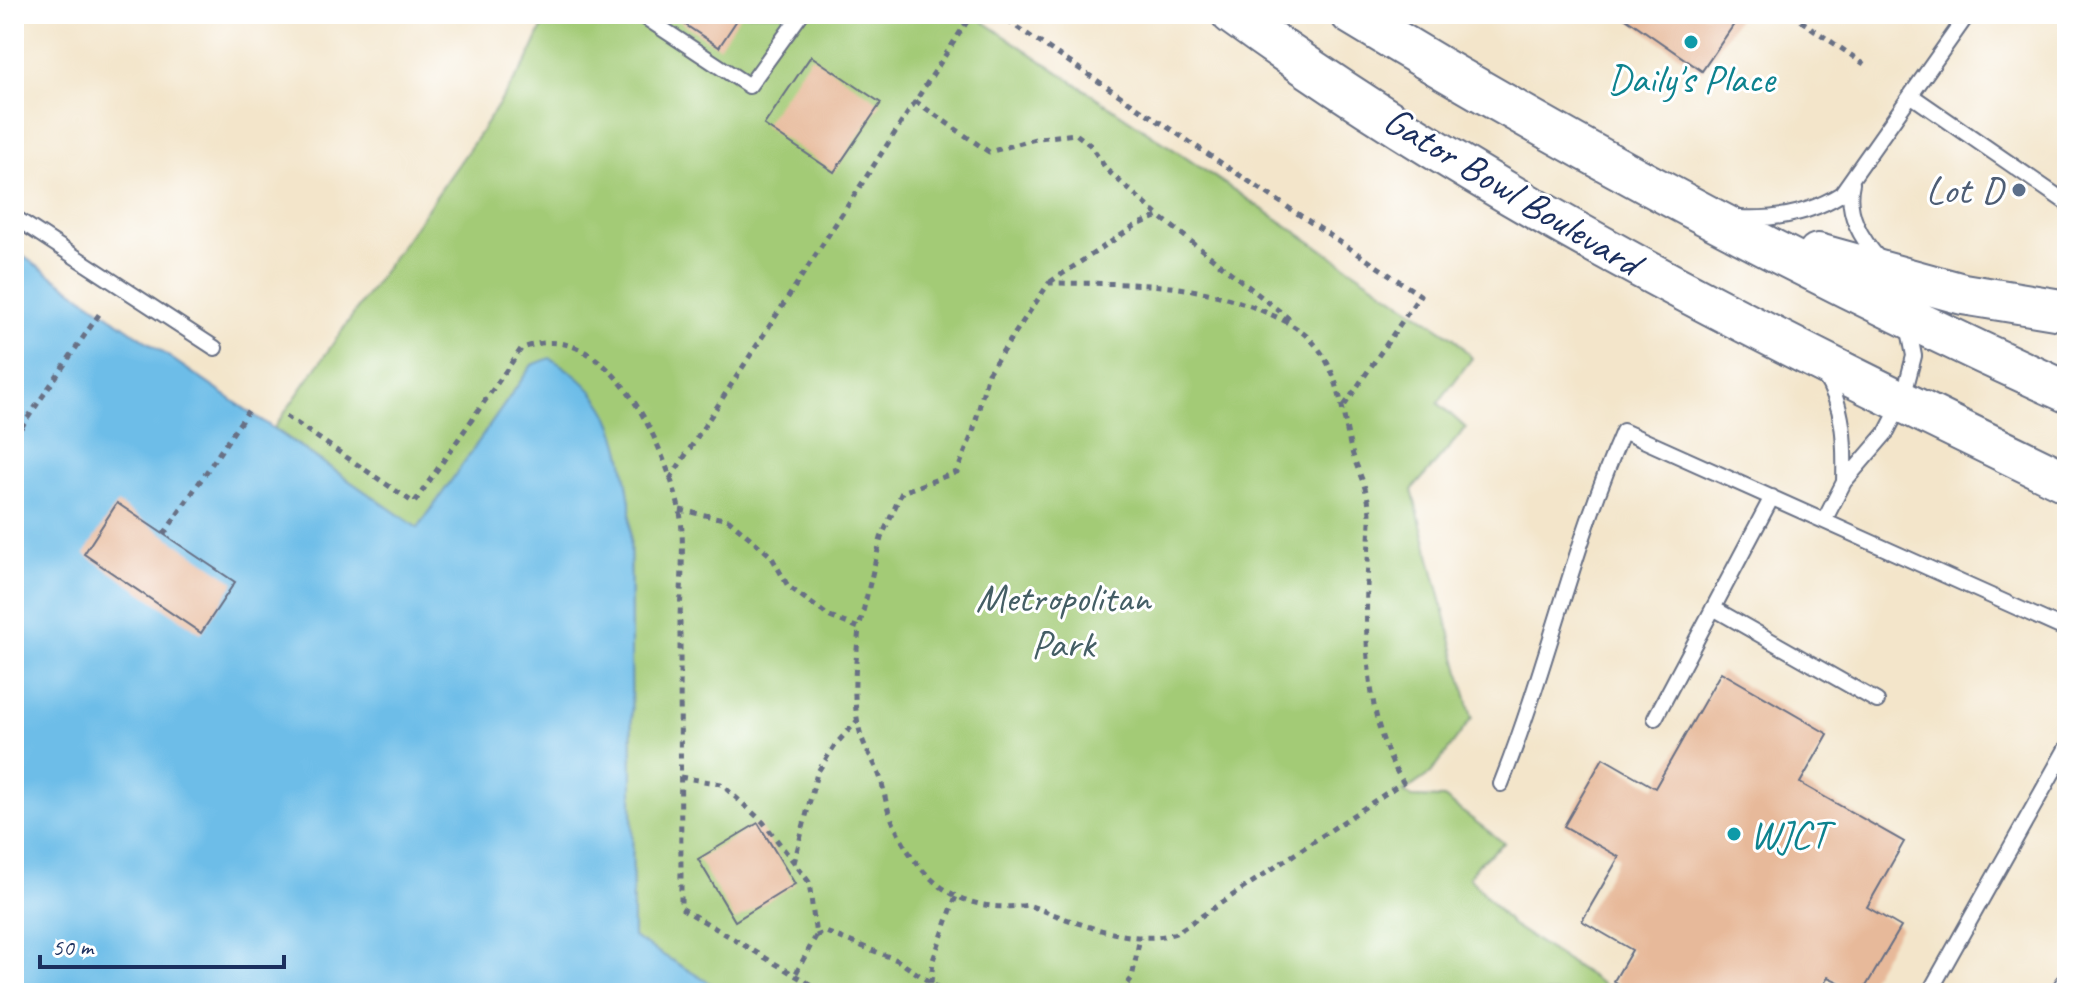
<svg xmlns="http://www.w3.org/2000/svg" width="2081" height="1007" font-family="Caveat,sans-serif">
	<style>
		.green { fill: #a3cb76; stroke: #5f7d6a; stroke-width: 2 }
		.water { fill: #6dbde8; stroke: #4476a3; stroke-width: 2 }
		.building { fill: #e7b99a }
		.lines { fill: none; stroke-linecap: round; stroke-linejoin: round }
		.service-casing { stroke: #676f84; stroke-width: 18 }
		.secondary-casing { stroke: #676f84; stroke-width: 44 }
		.path { stroke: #676f84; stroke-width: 5; stroke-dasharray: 6 6; stroke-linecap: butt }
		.service { stroke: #fff; stroke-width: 14 }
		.secondary { stroke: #fff; stroke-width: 40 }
		.culture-dot { fill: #0f9aa8; stroke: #fff; stroke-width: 3 }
		.service-dot { fill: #5c6f8a; stroke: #fff; stroke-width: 3 }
		.labels { text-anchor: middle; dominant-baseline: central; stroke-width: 6; stroke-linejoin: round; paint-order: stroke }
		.culture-label { font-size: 40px; fill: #0d838f; stroke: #fff }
		.service-label { font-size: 40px; fill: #4e5e75; stroke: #fff; text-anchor: end }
		.street-label { font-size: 40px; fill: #1b2f5e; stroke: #fff }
		.park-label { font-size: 40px; fill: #445e65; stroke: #fff }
	</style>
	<rect width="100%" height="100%" fill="#fff"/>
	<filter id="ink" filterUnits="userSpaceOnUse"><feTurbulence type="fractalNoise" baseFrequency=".0125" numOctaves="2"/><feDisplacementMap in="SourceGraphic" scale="16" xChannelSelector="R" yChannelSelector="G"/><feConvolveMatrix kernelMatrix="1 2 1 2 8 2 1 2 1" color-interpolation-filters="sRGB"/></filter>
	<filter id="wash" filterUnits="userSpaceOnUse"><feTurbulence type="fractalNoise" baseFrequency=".006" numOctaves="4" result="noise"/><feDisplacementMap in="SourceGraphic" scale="32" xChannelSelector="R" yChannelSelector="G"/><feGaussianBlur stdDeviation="1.8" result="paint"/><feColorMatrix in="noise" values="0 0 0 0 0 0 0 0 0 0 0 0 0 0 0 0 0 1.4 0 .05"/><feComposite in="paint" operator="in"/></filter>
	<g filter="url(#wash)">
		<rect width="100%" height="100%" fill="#f3e5ca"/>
		<path class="green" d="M548,14h424l482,324 18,20 -34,45 28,25 -54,62 60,228 -41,55 -27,19 8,5 32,1 60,45 -27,22 -8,12 42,47 99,65 -1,4h-883l-93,-56 -3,-435 -98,-137 -114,164 -144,-101 200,-286 53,-81z"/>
		<path class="water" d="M14,250l404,278 114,-163 18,-7c64,37 69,77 80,144l3,435 93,56h-712z"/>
		<g id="blocks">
			<path class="building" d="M669,14h72l-22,33z
				M1620,14h121l-39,57z
				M811,56l70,47 -47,69 -70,-47z
				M117,503l118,79 -34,51 -117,-79z
				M1721,672l107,62 -28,49 104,59 -37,65 34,20 -39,66 -34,-16 -9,16h-184l-21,-12 18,-31 -50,-29 37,-64 -55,-31 39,-68 52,30z
				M758,823l37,61 -60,37 -37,-62z"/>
		</g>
	</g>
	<g filter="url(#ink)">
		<use href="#blocks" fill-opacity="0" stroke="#676f84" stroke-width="2"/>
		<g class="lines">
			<g class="service-casing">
				<path id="service" d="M640,14l109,72 52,-72
					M1912,96l155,107
					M1852,183c-7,30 9,56 29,78
					M14,217l201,131
					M1739,218c37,2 70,-4 102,-24l127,-180
					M1823,374c22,31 22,71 21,108
					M1824,521l20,-39 42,-49 16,-31 12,-46 -6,-31
					M1713,608l164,93
					M1655,718l117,-221
					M1501,784c46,-116 72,-238 122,-353l444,199
					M1929,993l138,-246
					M2056,993l11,-15"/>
			</g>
			<g class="secondary-casing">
				<path id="secondary" d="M1232,14c259,189 548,329 835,468
					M1351,14c232,141 469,266 716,378
					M1818,254l145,40 104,17"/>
			</g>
			<path class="path" d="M997,14l423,281 -76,111
				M1791,14l73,50
				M915,101l74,51 50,-14 37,-4 14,11 17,25 52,46
				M1050,282l85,-56 24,-10 133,105
				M286,416l128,87 107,-154c85,-37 143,94 158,159 7,29 1,83 1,115 0,95 1,190 1,285l144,85
				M14,438l88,-128
				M670,479l302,-465
				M680,510l49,10 42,36 17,30 42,31 29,11 22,-90 21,-46 55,-20 16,-40 15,-59 61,-90c73,1 140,-3 209,26 24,10 43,18 60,39 22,29 24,64 32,97 7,27 21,47 20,76 -4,82 -13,189 33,261l-227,151c-45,15 -105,-13 -148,-28 -71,11 -115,-29 -139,-93 -4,-11 -5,-24 -9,-35 -5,-15 -16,-29 -20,-45 -9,-33 -4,-70 -1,-104
				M164,534l84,-123
				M680,777l41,7 42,38 46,60 7,54 -21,39
				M794,863l23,-90 18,-28 23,-25
				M816,936l10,-4 71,28 49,33
				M931,983l2,-23 23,-64
				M1120,993l12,-15 8,-41"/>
			<use href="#service" class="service"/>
			<use href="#secondary" class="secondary"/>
		</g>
	</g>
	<g class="culture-dot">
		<circle cx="1691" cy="42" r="8"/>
		<circle cx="1734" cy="834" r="8"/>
	</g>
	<circle class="service-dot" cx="2019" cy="190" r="8"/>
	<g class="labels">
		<g class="culture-label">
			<text x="1691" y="79">Daily's Place</text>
			<text x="1750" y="834" text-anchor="start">WJCT</text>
		</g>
		<g class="service-label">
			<text x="2003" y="190">Lot D</text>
		</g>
		<g class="street-label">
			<text transform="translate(1512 191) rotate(31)">Gator Bowl Boulevard</text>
		</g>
		<g class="park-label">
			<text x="1063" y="598">Metropolitan<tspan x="1063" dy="46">Park</tspan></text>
		</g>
	</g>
	<rect width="2081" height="1007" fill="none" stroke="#fff" stroke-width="48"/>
	<path d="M40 955v12h244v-12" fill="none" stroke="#1b2f5e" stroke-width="4"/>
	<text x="52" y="955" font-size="24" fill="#1b2f5e" stroke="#ffffff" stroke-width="6" paint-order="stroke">50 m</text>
</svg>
